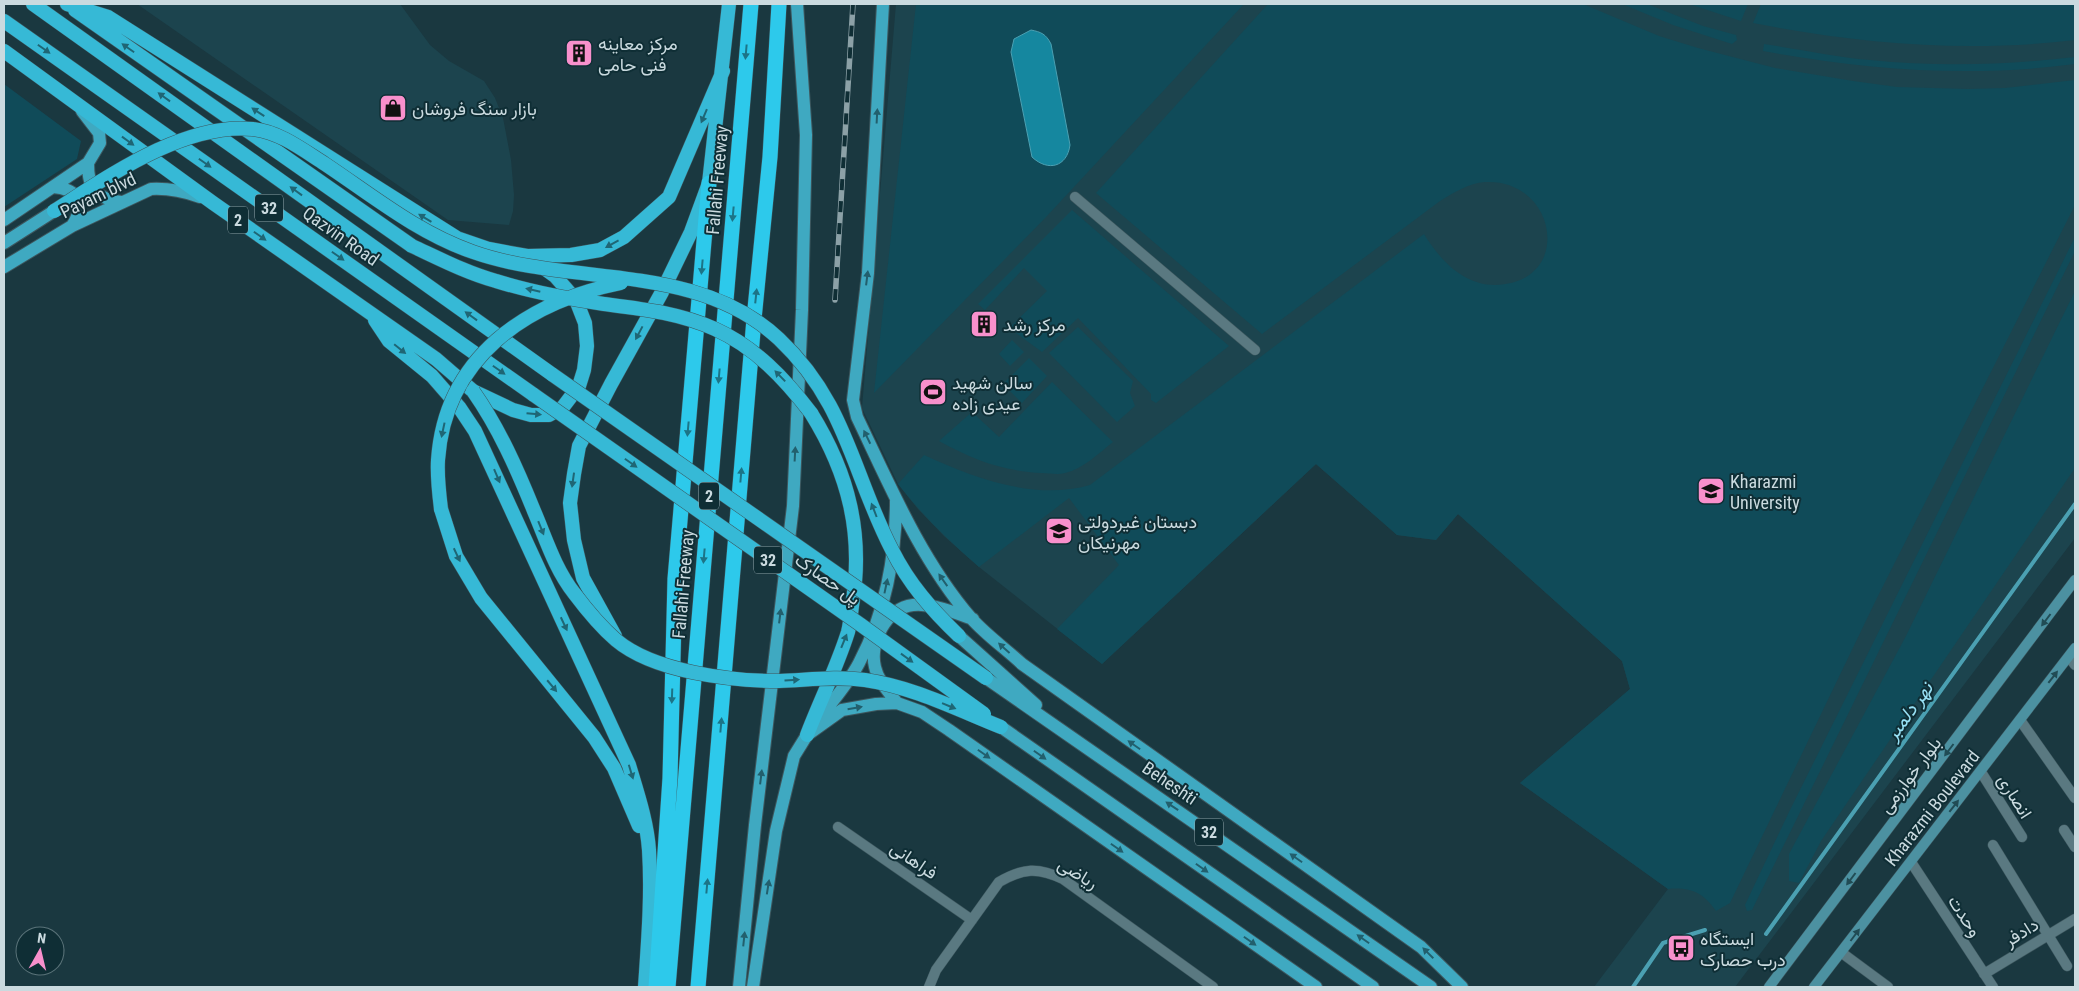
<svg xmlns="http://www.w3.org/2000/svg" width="2079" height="991" font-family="'Roboto Condensed',Vazirmatn,sans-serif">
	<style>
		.built { fill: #1c444e }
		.green { fill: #104b59 }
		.water { fill: #15879f; stroke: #4ba0b2 }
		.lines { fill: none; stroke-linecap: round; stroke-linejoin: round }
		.stream { stroke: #4ba0b2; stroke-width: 4 }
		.minor-casing { stroke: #3d575e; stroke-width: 11 }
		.secondary-casing { stroke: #3d575e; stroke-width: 11 }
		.primary-casing { stroke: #3d575e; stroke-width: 14 }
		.trunk-casing { stroke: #3d575e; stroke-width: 15 }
		.motorway-casing { stroke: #3d575e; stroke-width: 16 }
		.minor { stroke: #5a7981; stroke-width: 10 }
		.secondary { stroke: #4c91a1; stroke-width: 10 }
		.primary { stroke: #3fa9c1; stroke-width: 12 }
		.trunk { stroke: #36b9d6; stroke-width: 14 }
		.motorway { stroke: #2dc9eb; stroke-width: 15 }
		.rail-casing { stroke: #8ca1a7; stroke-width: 5.5 }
		.rail { stroke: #0f2e35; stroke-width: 4; stroke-dasharray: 11; stroke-linecap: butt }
		.trunk-bridge-casing { stroke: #3d575e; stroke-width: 15; stroke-linecap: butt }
		.trunk-bridge { stroke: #36b9d6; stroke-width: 14 }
		.oneway { fill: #1f6675 }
		.oneway2 { fill: #1c7487 }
		.oneway3 { fill: #225f6d }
		.oneway4 { fill: #214c55 }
		.labels { text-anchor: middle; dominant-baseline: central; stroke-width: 4; stroke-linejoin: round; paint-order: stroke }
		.shield { fill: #0f2e35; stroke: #92a6ac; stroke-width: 1 }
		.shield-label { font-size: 16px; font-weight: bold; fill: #cadadf }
		.poi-label { font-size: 18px; fill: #cadadf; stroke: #0f2e35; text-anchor: start }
		.street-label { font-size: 18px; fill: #cadadf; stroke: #0f2e35 }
		.water-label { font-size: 19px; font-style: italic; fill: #98e1f5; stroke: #0f2e35 }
	</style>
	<rect width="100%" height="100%" fill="#1a3840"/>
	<path class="built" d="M137,4h263l30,41 19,16 35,20 11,17 8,20 8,42 3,35 -1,16 -4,14 -61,-5z
		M896,4h1179v534l-340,449h-141l74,-98 -148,-106 110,-94 -8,-28 -164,-147 -22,26 -39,-5 -81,-71 -214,200 -123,-97 -35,-31 -26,-27 -20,-25 -36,-76z"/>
	<path class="green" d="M916,4h328l-197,212 -173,177z
		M1268,4h315l76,32 39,12 77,20 78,13 44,6 71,2 37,-1 70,-8v125l-200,397 -145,301 -14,8c-13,-19 -26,-24 -48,-22l-148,-106 110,-94 -8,-28 -164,-147 -22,26 -39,-5 -81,-71 -214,200 -45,-35 62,-64 -50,-67 -90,69c-30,-26 -57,-52 -81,-83l26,-29c50,23 111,46 166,30l334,-251c16,26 39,51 71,51 80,-2 62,-107 -10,-103 -16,1 -32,11 -45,19l-178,133 -166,-141z
		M1622,4h25l56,22 33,9 1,5 -5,4 -59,-19z
		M1689,4h59l-7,17z
		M1761,4h314v36c-108,13 -215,4 -322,-17z
		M1764,44c35,5 70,13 106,16 68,7 137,5 205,-3v7c-105,14 -208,6 -312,-13z
		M4,84l77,57 -4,18 -73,48z
		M1072,210l157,136 -73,57 -5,-3v-6l-73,-76 -36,34 -33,-24 38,-37 -23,-23 -39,42 -7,-6z
		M2075,237v14l-323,659 -5,1 -2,-6 44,-93z
		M2075,291v177l-254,373 -22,42 -10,-2v-27l117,-218z
		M1078,327l55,54 -3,12 5,13 -18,16 -68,-69z
		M1012,340l12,12 -14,14 -11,-12z
		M1029,358l18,18 -25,27 -19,-19z
		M1052,382l61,60c-14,11 -30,27 -48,31 -7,2 -16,0 -23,0 -40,-2 -68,-13 -103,-32l33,-29 27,25z"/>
	<path class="water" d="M1031,30c10,2 15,4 20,14l19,101c-3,22 -22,27 -38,12l-21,-105 3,-13z"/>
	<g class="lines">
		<path class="stream" d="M1766,934l309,-430
			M1633,987l30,-44 42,-13"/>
		<g class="minor-casing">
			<path id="minor" d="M1075,197l180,153
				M2069,657l6,8
				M2020,720l55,78
				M1981,772l41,65
				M838,827l134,93
				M2064,830l11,17
				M1993,845l74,121
				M1911,862l82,125
				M1842,953l46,34
				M1984,974l91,-55
				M929,987l7,-17 63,-88c24,-14 39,-15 64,-3l150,108"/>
		</g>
		<g class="secondary-casing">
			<path id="secondary" d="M1769,987l306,-407
				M1814,987l261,-339"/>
		</g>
		<g class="primary-casing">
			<path id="primary" d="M883,4l-15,269 -15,127 4,17c33,69 64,143 114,201 15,17 35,31 51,46l399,283 41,40
				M88,163c0,26 7,35 33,39
				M53,187c26,2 33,17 19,39
				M4,220l84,-57 12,-20 -1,-10 -17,-22
				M4,243l50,-32
				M4,267l68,-41 79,-37c18,-1 32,2 49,8
				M959,636l77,69
				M986,678l445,309
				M897,703c-8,-11 -19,-22 -22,-36 -6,-24 11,-59 38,-62 20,-2 42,8 60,14
				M814,725c15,-20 33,-39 45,-62 26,-49 37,-107 37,-162
				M1001,727l372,260
				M739,987l16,-162 38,-319 9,-196 4,-175 -9,-131
				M753,987l23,-156 18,-75 13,-21 35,-25 34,-6 21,-1 25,9 27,18 367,257"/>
		</g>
		<g class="trunk-casing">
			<path id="trunk" d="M33,4l520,371
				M67,4l41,13 349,221 32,11 38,7 44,-1 29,-5 24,-13 45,-40 54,-126
				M75,10l337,236
				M4,21l530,374
				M4,51l209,152 223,156 37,32 40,19 18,5h18l14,-8 16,-21 5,-16 3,-24 -2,-23 -9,-23 -21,-24 -28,-20
				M375,320l14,21 43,35 27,31 16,24 154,334c8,27 18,56 20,85 3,46 -1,92 -4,137
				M441,509l15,47 25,42 113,139 20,31 25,58
				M615,636l-32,-58 -9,-38 -4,-37 4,-29 5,-28 32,-62 51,-92 29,-60 18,-49 20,-179
				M807,735c13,-34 30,-68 41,-103 2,-8 3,-17 4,-26 12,-71 -3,-132 -41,-193"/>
		</g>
		<g class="motorway-casing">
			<path id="motorway" d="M656,987l14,-209 5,-199 34,-396
				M668,987l83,-983
				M698,987l56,-668 16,-162 9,-153"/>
		</g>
		<use href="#minor" class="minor"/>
		<use href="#secondary" class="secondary"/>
		<use href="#primary" class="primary"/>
		<use href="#trunk" class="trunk"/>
		<use href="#motorway" class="motorway"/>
		<g class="rail-casing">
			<path id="rail" d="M835,300l18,-296"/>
		</g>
		<use href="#rail" class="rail"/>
		<g class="trunk-bridge-casing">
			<path id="trunk-bridge" d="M54,211c55,-35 131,-89 199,-82 27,3 50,21 72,35 48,32 93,69 148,88 99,35 223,9 306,87 68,64 73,134 113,211 17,34 40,60 67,86
				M412,246c28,13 55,27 84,35 35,11 73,18 108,23 39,5 75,9 111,25 40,18 70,50 96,84
				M553,375l433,303
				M473,391c26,37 44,78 61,120 12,28 21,58 40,82 12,16 27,34 42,47 38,32 115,41 163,41 29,-1 57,-5 86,-1 48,7 91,29 136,47
				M534,395l327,230 123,89
				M441,509c-2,-16 -4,-33 -3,-49 7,-103 89,-158 183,-177"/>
		</g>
		<use href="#trunk-bridge" class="trunk-bridge"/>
	</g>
	<defs><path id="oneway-solid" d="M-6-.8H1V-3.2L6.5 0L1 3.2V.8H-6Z" transform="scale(1.25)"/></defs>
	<g class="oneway">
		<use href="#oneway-solid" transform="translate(128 48) rotate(-145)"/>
		<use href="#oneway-solid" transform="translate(44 49) rotate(35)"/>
		<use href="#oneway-solid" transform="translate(164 97) rotate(-144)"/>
		<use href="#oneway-solid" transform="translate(258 112) rotate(-147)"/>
		<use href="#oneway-solid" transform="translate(704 116) rotate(113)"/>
		<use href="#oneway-solid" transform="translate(128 141) rotate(36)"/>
		<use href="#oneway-solid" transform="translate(205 163) rotate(35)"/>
		<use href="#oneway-solid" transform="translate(296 191) rotate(-144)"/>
		<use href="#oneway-solid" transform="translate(425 218) rotate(-149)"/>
		<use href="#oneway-solid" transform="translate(260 236) rotate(35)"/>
		<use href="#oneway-solid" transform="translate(612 244) rotate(151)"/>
		<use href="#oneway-solid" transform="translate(338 256) rotate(35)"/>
		<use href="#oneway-solid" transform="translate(533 290) rotate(-167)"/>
		<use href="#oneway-solid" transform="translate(471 316) rotate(-144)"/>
		<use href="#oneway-solid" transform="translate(639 333) rotate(118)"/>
		<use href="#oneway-solid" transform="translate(400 349) rotate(39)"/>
		<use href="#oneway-solid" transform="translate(499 370) rotate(35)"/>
		<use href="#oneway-solid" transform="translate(780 376) rotate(-134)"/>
		<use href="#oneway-solid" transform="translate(534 414) rotate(5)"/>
		<use href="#oneway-solid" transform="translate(443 430) rotate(102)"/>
		<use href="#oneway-solid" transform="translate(631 463) rotate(35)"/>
		<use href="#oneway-solid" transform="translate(497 476) rotate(67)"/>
		<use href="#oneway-solid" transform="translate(573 480) rotate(98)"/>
		<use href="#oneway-solid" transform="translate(874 510) rotate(-111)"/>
		<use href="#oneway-solid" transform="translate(541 528) rotate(68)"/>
		<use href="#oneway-solid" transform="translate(457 555) rotate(65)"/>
		<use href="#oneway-solid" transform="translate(564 624) rotate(65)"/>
		<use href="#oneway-solid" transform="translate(844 641) rotate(-68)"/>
		<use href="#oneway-solid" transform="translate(907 658) rotate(36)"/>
		<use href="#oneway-solid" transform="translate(792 680) rotate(-4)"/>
		<use href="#oneway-solid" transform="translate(552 686) rotate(50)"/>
		<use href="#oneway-solid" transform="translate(949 706) rotate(22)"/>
		<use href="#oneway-solid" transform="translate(631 772) rotate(73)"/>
	</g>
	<g class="oneway2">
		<use href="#oneway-solid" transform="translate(746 52) rotate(95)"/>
		<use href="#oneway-solid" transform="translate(733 214) rotate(95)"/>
		<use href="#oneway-solid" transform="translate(702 267) rotate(95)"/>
		<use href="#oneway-solid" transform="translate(756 296) rotate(-84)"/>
		<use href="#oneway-solid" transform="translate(719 376) rotate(95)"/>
		<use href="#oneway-solid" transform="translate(688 429) rotate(95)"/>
		<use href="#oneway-solid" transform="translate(741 475) rotate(-85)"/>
		<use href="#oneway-solid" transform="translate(704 556) rotate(95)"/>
		<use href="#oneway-solid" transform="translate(672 696) rotate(92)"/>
		<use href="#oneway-solid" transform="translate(721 725) rotate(-85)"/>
		<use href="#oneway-solid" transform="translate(707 886) rotate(-85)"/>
	</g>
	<g class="oneway3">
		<use href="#oneway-solid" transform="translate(877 116) rotate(-87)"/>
		<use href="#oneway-solid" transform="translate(867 278) rotate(-83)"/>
		<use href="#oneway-solid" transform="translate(867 437) rotate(-116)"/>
		<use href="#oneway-solid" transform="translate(795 454) rotate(-87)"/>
		<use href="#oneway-solid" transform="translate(943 580) rotate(-125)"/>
		<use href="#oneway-solid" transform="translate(886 586) rotate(-78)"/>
		<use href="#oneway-solid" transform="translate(780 616) rotate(-83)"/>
		<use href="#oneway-solid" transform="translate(1004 648) rotate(-138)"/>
		<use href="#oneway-solid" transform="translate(855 708) rotate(-10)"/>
		<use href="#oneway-solid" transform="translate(1134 745) rotate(-145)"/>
		<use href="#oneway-solid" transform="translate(984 754) rotate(35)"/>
		<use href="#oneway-solid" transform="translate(1040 755) rotate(35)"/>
		<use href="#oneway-solid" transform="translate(761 777) rotate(-83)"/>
		<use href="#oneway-solid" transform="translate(1172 806) rotate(-146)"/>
		<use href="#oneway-solid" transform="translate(1117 848) rotate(35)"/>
		<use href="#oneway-solid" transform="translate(1296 858) rotate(-145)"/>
		<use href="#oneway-solid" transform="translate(1202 868) rotate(35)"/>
		<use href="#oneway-solid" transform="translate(768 887) rotate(-81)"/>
		<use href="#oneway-solid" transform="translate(744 939) rotate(-84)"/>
		<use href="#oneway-solid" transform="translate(1363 939) rotate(-145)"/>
		<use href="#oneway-solid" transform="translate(1250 941) rotate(35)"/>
		<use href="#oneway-solid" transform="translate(1428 953) rotate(-135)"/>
	</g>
	<g class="oneway4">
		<use href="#oneway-solid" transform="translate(2046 620) rotate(127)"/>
		<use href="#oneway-solid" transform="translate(2053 677) rotate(-52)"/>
		<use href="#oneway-solid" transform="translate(1949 750) rotate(127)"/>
		<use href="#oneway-solid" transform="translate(1954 806) rotate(-52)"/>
		<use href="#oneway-solid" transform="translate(1851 879) rotate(127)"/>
		<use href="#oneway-solid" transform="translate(1855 935) rotate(-53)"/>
	</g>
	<defs>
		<g id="building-square" transform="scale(1.4375)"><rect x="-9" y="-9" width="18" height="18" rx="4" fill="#f890cc" stroke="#0f2e35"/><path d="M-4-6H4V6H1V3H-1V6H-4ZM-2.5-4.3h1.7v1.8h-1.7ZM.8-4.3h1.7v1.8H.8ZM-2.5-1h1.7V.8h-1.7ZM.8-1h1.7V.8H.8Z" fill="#111"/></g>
		<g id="shop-square" transform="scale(1.4375)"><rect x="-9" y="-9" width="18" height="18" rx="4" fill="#f890cc" stroke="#0f2e35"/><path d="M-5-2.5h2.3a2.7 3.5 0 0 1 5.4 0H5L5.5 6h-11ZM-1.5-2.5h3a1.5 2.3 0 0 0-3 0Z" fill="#111"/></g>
		<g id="stadium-square" transform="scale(1.4375)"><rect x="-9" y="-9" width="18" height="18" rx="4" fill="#f890cc" stroke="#0f2e35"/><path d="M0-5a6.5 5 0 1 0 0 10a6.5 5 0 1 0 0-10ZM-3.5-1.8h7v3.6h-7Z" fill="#111"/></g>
		<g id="university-square" transform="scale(1.4375)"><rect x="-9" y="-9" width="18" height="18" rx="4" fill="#f890cc" stroke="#0f2e35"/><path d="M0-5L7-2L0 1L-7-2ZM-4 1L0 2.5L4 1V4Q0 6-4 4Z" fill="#111"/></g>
		<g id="school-square" transform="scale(1.4375)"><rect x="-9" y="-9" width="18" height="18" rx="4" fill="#f890cc" stroke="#0f2e35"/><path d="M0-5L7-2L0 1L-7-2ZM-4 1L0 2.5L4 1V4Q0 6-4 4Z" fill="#111"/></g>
		<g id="bus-square" transform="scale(1.4375)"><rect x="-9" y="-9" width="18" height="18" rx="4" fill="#f890cc" stroke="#0f2e35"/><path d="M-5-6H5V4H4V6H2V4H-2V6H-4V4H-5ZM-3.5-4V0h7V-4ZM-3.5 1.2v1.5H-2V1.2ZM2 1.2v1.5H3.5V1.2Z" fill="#111"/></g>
	</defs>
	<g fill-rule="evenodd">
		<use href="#building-square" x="579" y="53"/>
		<use href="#shop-square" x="393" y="108"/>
		<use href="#building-square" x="984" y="324"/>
		<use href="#stadium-square" x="933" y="392"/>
		<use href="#university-square" x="1711" y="491"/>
		<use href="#school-square" x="1059" y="531"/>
		<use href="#bus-square" x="1681" y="948"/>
	</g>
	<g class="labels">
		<g class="shield">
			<rect x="255" y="194.5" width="28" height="27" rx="4"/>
			<rect x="228" y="206.5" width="20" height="27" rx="4"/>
			<rect x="699" y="482.5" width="20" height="27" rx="4"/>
			<rect x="754" y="546.5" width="28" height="27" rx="4"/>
			<rect x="1195" y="818.5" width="28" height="27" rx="4"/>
		</g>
		<g class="shield-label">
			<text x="269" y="208">32</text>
			<text x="238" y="220">2</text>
			<text x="709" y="496">2</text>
			<text x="768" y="560">32</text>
			<text x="1209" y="832">32</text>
		</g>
		<g class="poi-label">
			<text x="598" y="43">مرکز معاینه<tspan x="598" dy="21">فنی حامی</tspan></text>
			<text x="412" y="108">بازار سنگ فروشان</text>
			<text x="1003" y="324">مرکز رشد</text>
			<text x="952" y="382">سالن شهید<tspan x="952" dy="21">عیدی زاده</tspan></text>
			<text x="1730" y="481">Kharazmi<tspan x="1730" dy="21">University</tspan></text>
			<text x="1078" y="521">دبستان غیردولتی<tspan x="1078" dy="21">مهرنیکان</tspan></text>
			<text x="1700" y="938">ایستگاه<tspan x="1700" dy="21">درب حصارک</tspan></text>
		</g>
		<g class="street-label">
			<text transform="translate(717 180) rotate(-85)">Fallahi Freeway</text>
			<text transform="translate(98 195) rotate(-26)">Payam blvd</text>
			<text transform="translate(341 236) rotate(35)">Qazvin Road</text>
			<text transform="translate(828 579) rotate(35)">پل حصارک</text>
			<text transform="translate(683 584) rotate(-85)">Fallahi Freeway</text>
			<text transform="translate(1910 775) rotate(-53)">بلوار خوارزمی</text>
			<text transform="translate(1170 783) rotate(34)">Beheshti</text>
			<text transform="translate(2015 796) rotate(58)">انصاری</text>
			<text transform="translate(1932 808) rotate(-52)">Kharazmi Boulevard</text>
			<text transform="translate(914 860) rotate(34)">فراهانی</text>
			<text transform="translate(1078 873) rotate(31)">ریاضی</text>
			<text transform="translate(1965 916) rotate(57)">وحدت</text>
			<text transform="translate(2021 932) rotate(-32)">دادفر</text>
		</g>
		<g class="water-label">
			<text transform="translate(1909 711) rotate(-54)">نهر دلمبر</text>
		</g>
	</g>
	<rect width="2079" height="991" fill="none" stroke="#cadadf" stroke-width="10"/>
	<g transform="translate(40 951) rotate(8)"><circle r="24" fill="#0f2e35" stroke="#5a7379"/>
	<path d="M0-4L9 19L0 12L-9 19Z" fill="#f890cc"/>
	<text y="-8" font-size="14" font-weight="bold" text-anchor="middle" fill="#cadadf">N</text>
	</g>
</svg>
